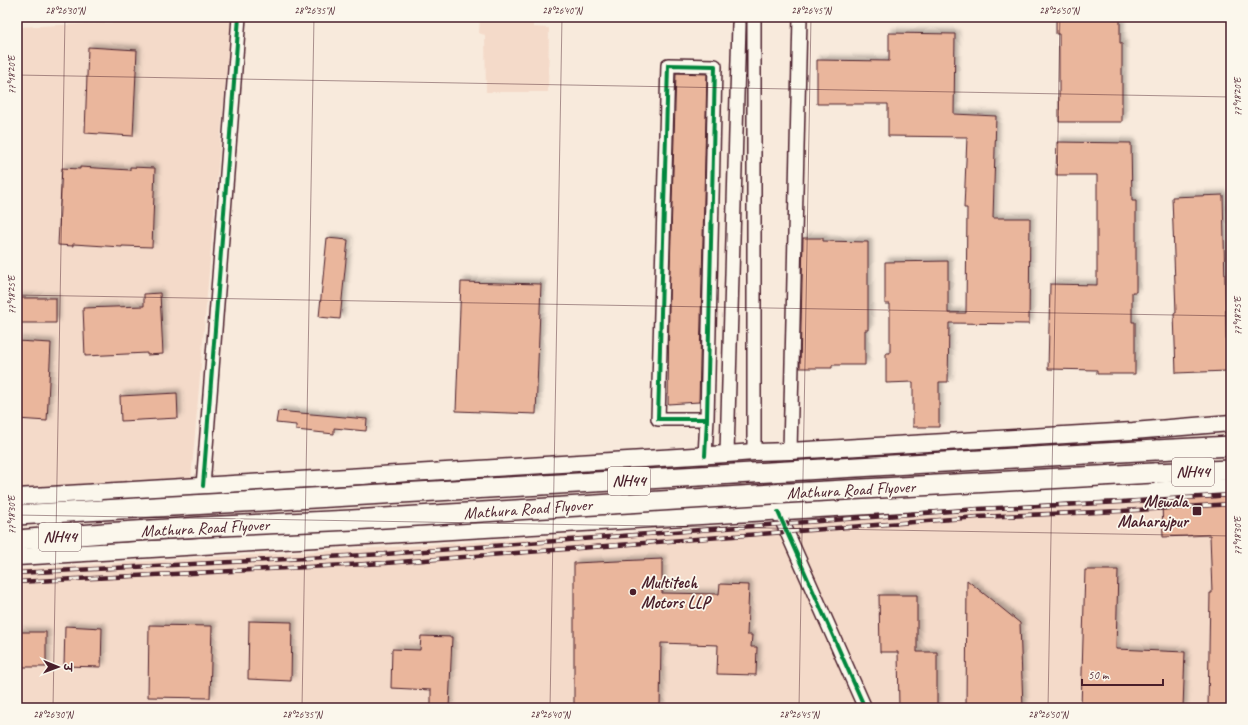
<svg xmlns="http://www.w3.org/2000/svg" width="1248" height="725" font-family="Caveat,'Playpen Sans Deva',sans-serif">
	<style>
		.built { fill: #f4dac9 }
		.building { fill: #eab69c; stroke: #4a1f2b; filter: url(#shadow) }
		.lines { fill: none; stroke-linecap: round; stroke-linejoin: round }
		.minor-casing { stroke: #4a1f2b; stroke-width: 16 }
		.major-casing { stroke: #4a1f2b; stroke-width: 19 }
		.highway-casing { stroke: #4a1f2b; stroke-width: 22 }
		.minor { stroke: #fbf7ec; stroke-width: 13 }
		.major { stroke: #fbf7ec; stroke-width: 16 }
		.highway { stroke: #fbf7ec; stroke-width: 19 }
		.rail-casing { stroke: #4a1f2b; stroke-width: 4.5 }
		.rail { stroke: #fbf7ec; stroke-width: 3; stroke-dasharray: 9; stroke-linecap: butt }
		.highway-bridge-casing { stroke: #4a1f2b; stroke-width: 22; stroke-linecap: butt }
		.highway-bridge { stroke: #fbf7ec; stroke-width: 19 }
		.cycleway-casing { stroke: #fbf7ec; stroke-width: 6 }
		.cycleway { stroke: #00873e; stroke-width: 4 }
		.ticks { fill: none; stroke: #4a1f2b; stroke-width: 1; stroke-opacity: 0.45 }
		.poi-dot { fill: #4a1f2b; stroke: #fbf7ec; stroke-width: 1.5 }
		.labels { text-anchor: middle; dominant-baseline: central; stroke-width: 3.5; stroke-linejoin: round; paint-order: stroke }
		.shield { fill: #fbf7ec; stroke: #7f6065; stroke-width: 1 }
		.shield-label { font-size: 16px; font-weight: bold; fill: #4a1f2b }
		.street-label { font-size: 17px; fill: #4a1f2b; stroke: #fbf7ec }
		.poi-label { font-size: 17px; font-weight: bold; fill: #4a1f2b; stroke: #fbf7ec; text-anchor: end }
		.neatline { fill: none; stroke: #4a1f2b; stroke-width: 1.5 }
		.ticks-label { font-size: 10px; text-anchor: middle; fill: #4a1f2b }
	</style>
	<defs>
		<filter id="shadow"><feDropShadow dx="3.5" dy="-3.5" stdDeviation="2" flood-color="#0004"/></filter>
	</defs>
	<rect width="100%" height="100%" fill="#f8eadc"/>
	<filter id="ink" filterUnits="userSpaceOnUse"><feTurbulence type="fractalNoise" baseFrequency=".025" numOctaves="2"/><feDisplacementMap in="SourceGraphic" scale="8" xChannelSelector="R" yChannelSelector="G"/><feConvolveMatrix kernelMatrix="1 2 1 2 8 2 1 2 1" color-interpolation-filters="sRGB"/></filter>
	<g filter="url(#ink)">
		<path class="built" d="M231,17l-41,475 -173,9v-474z
			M480,17h53v10l16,1 -1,64h-62l-1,-57 -6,-2z
			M1231,496v212h-1214v-139l905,-53z"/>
		<path class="building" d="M1056,17h64v26h2v79h-63v-88h-3z
			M889,33l66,1 -1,80 42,2 -3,102h37l-1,106 -80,-1 -1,59h-9v45h-26v-45l-27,1v-30h4v-49h-5v-42l63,-1v52h18l1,-105h-3l3,-71 -79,-1v-32h-71v-44l72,1z
			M88,47l49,3 -4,86 -48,-3z
			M676,73l31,1 -8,328 -31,2 1,-103z
			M1057,142l74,1 1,58h4v91h-4v30h3v52h-38v-4l-49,-1 2,-85 47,1v-110h-41z
			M80,167l50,3v-3l25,1 -3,79 -30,-1v1l-49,-3v2l-15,-1 4,-77 18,1z
			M1223,195l4,176 -51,2 -2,-60h2l-4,-116z
			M327,238l21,2 -8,79 -21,-2z
			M803,238h20v3l45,1v88h-3v35h-33v3h-32z
			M461,282l80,2 -5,130 -80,-3z
			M160,293l3,61 -16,1v-2l-62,3 -2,-48 61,-2v-12z
			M17,298h39v25h-39z
			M17,341l34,2 -4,78 -30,-2z
			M177,393l1,25 -57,3 -1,-25z
			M278,411l89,8 -1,12 -32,-3v6l-38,-4v-5l-20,-2z
			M1231,497v211h-23l2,-115h2l-2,-58 -47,2 -1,-37z
			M662,559v34l57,1 1,-10 29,1 -2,50h5l-1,12h6l-1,28 -39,-1 1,-29 -57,-2 -1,65h-86v-145z
			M1085,570h33l-2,79 69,3 -2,56h-102z
			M967,580l53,43 3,85h-57z
			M879,595h38v57h20v56h-38l-1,-56h-18z
			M249,621l43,1 -1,59 -43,-2z
			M149,625l63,1 -2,72 -62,-1z
			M65,626l37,2 -1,39 -37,-1z
			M17,632h29v35h-29z
			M421,636l31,1 -3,71h-18v-18l-40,-2 1,-39 28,1z"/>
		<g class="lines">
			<g class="minor-casing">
				<path id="minor" d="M790,451l10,-434
					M754,452v-431
					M727,454l12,-430
					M705,456l2,-37h-49l10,-354 47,1 -8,353
					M203,486l36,-469
					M778,512l87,196"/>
			</g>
			<g class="major-casing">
				<path id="major" d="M17,497l710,-43 27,-2 36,-1 343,-20 98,-8
					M17,557l1017,-61 197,-9"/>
			</g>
			<g class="highway-casing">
				<path id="highway" d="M1156,450l75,-4
					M1154,473l77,-3
					M17,515l85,-5
					M17,540l87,-7"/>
			</g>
			<use href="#minor" class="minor"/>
			<use href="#major" class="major"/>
			<use href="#highway" class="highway"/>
			<g class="rail-casing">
				<path id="rail" d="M17,573l368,-19 593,-45 144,-7 109,-7
					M17,582l369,-19 592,-46 144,-6 109,-7"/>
			</g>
			<use href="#rail" class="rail"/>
			<g class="highway-bridge-casing">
				<path id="highway-bridge" d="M102,510l1054,-60
					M104,533l95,-6 153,-7 420,-26 382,-21"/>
			</g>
			<use href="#highway-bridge" class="highway-bridge"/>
			<g class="cycleway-casing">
				<path id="cycleway" d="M705,456l2,-37h-49l10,-354 47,1 -8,353
					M203,486l36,-469
					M778,512l87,196"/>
			</g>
			<use href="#cycleway" class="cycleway"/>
		</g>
	</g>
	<path class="ticks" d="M17,75l1214,22M17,295l1214,21M17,515l1214,21M53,708l12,-691M302,708l12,-691M550,708l12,-691M799,708l12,-691M1048,708l12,-691"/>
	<g class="poi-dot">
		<rect x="1192" y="506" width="10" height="10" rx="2"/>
		<circle cx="633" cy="592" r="4"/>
	</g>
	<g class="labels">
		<g class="shield">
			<rect x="1172" y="458" width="42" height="28" rx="3"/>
			<rect x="608" y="467" width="42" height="28" rx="3"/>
			<rect x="39" y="523" width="42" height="28" rx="3"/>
		</g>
		<g class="shield-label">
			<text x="1193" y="472">NH44</text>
			<text x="629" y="481">NH44</text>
			<text x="60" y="537">NH44</text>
		</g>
		<g class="street-label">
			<text transform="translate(851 490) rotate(-3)">Mathura Road Flyover</text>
			<text transform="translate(528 509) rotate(-4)">Mathura Road Flyover</text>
			<text transform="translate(205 528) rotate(-3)">Mathura Road Flyover</text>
		</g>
		<g class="poi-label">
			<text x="1188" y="501">Mewala<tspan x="1188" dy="20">Maharajpur</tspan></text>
			<text x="641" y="582" text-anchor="start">Multitech<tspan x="641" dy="20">Motors LLP</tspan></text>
		</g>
	</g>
	<rect width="1248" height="725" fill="none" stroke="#fbf7ec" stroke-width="44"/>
	<g transform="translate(58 667) rotate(91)" stroke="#fbf7ec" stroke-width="3" paint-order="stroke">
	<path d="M0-3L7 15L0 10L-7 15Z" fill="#4a1f2b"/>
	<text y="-6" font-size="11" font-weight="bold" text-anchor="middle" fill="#4a1f2b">उ</text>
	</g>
	<path d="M1082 679v6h81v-6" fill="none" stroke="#4a1f2b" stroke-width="2"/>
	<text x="1088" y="679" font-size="12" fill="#4a1f2b" stroke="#fbf7ec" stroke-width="3" paint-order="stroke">50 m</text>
	<rect x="22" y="22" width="1204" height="681" class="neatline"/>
	<g class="ticks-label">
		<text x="65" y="14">28°26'30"N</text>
		<text x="314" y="14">28°26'35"N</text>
		<text x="562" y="14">28°26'40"N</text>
		<text x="811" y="14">28°26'45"N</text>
		<text x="1059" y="14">28°26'50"N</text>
		<text transform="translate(11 75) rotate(-90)" y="4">77°18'20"E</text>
		<text transform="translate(1237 97) rotate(-90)" y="4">77°18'20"E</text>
		<text transform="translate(11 295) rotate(-90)" y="4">77°18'25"E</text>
		<text transform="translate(1237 316) rotate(-90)" y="4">77°18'25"E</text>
		<text transform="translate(11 515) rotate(-90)" y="4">77°18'30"E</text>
		<text transform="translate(1237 536) rotate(-90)" y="4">77°18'30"E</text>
		<text x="53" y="718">28°26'30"N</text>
		<text x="302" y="718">28°26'35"N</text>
		<text x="550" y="718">28°26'40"N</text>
		<text x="799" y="718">28°26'45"N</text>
		<text x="1048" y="718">28°26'50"N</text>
	</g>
</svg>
